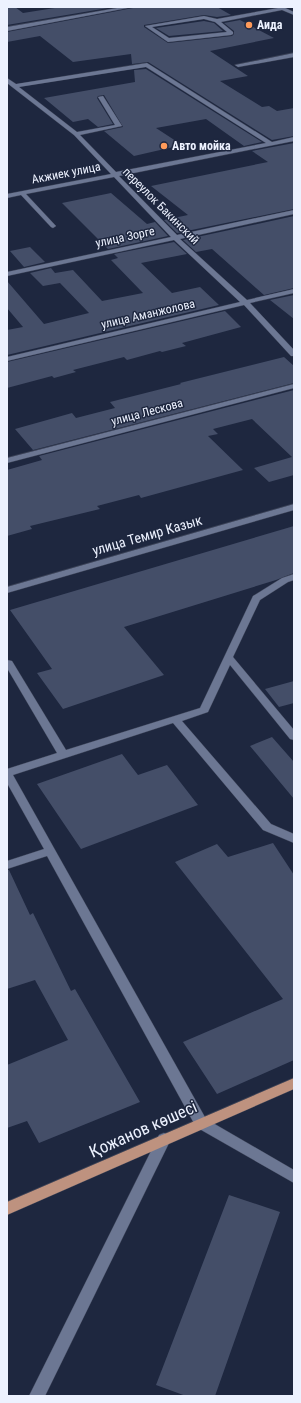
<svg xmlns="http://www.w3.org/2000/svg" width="301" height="1403" font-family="'Roboto Condensed',sans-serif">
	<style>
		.building { fill: #444e68 }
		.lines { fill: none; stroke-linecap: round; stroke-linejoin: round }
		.minor-casing { stroke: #3a4155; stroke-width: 1 }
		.major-casing { stroke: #3a4155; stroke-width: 1 }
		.minor { fill: #6c7793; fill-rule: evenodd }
		.major { fill: #be927f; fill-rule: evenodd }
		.poi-dot { fill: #ff9b5a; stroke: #1e273f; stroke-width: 1.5 }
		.labels { text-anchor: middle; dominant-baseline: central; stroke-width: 3; stroke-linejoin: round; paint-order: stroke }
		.far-poi-label { font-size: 12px; font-weight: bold; fill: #edf2ff; stroke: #1e273f; text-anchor: start }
		.far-street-label { font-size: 12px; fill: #edf2ff; stroke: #1e273f }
		.street-label { font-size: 14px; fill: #edf2ff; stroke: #1e273f }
		.near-street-label { font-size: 17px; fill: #edf2ff; stroke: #1e273f }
	</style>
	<rect width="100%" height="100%" fill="#1e273f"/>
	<path class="building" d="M7,7h8l8,6 38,-6h53l-107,18z
		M134,7h83l14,8 -14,2 -13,-2 -60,10v2l24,16 64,-7 2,-2v-3l-10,-8 16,-3 34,18 -64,13 38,25 -28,5 42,26 7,-1 8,5 17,-3v28l-22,4 -124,-78 -16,2 -1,-10 -58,8 -33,-26 -33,6v-10l126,-24z
		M204,21l10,2 9,8 -54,5 -13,-8z
		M146,69l116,73 -18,4 -38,-27 -50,9 26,17 -48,11 -30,-25 19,-4 -19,-32 -6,1 -1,2 16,26 -15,3 -10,-8 -15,3 -29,-24 91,-16 -1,-12z
		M294,143v66l-117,24 -13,-13 24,-5 -37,-29 117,-24 -16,-11z
		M111,193l36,31 8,-2 13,14 -60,13 -46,-46z
		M294,216v72l-30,7 -52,-46 -16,3 -13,-12z
		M174,242l13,12 -46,9 31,30 28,-6 19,18 -212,50v-25l16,-3 -16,-19v-27l37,43 45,-11 -29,-30 -17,3 -13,-13 21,-5 4,5 18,-3 29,31 41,-8 -32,-33 7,-2 -4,-4z
		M30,247l15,15 -21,5 -14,-16z
		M294,295v24l-24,-19z
		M225,311l16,16 -59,16 4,3 -24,6 -2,-1 -33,9 -3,-3 -51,13 3,2 -22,6 -2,-2 -45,12v-26z
		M284,357l10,9v17l-261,67 -18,-21 57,-16 4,5 39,-10 -5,-6 71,-18 -1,-1z
		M294,390v85l-25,7 -15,-14 38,-11 -40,-38 -39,10 5,5 -10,2 35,34 -102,28 -2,-3 -42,11 3,3 -70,17 2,3 -25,7v-66l35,-10 -3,-4z
		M294,526v47l-18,7 -152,47 40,48 -101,34 -26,-36 15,-4 -42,-59z
		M294,681v22l-15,4 -14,-18z
		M272,737l22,25v37l-44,-53z
		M122,754l16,21 29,-10 31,40 -117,44 -44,-65z
		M273,843l21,32v185l-77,34 -34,-52 100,-43 -108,-137 42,-18 11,13z
		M7,870h2l21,45 3,-2 38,78 4,-2 65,113 -101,41 -12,-22 -20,7v-63l61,-25 -33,-60 -28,9z
		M229,1195l51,17 -65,184h-29l-30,-11z"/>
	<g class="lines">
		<g class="minor-casing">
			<path id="minor" d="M123,7h10l-126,24v-4z
				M277,7h6l11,5v3l-12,-5 -61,12 12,10v2l-2,1 -63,7 -23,-16 59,-10 13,3 61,-11zM204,19l11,3 12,10 -58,6 -17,-11z
				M294,53v4l-56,10 -3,-2z
				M147,63l125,79 22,-5v4l-175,35 58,59 117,-25v4l-114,25 67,61 47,-11v4l-44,10 44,47v6h-3l-47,-51 -237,56v-4l233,-55 -66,-62 -167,36v-4l164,-35 -57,-60 -88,17 29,31 1,1 -3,2 -2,-1 -30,-32 -14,3v-4l104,-20 -37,-39 -67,-52v-5l9,6zM146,67l120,76 -150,29 -36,-37 42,-9 -19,-30 -5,1 17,28 -38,7 -58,-45z
				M294,384v4l-287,75v-5z
				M294,504v6l-287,83v-6z
				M294,574v6l-6,2 -28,18 -27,57 61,73v10l-4,-1 -60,-74 -22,47 -26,9 89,103 23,10v9l-31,-13 -90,-107 -160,52 193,344 88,51v13l-98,-56 -149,-271 -40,13v-8l37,-12 -37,-66v-14l50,-16 -50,-85v-8l5,1 54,89 134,-42 53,-112 29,-18z
				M164,1133l5,2 2,4 -126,257h-16l130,-261z"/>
		</g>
		<g class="major-casing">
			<path id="major" d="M294,1078v11l-287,126v-13z"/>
		</g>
		<use href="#minor" class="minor"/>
		<use href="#major" class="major"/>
	</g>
	<g class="poi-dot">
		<circle cx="249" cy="25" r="4"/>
		<circle cx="164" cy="146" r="4"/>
	</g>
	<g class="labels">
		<g class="far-poi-label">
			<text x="257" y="25">Аида</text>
			<text x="172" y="146">Авто мойка</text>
		</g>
		<g class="far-street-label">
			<text transform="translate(66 173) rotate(-11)">Акжиек улица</text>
			<text transform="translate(161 206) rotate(45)">переулок Бакинский</text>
			<text transform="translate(125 237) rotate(-12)">улица Зорге</text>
			<text transform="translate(148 314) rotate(-13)">улица Аманжолова</text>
			<text transform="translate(147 412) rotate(-15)">улица Лескова</text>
		</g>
		<g class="street-label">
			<text transform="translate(147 535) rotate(-16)">улица Темир Казык</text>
		</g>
		<g class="near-street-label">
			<text transform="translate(143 1129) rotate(-24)">Қожанов көшесі</text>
		</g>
	</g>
	<rect width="301" height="1403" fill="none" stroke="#edf2ff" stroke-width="16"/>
</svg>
